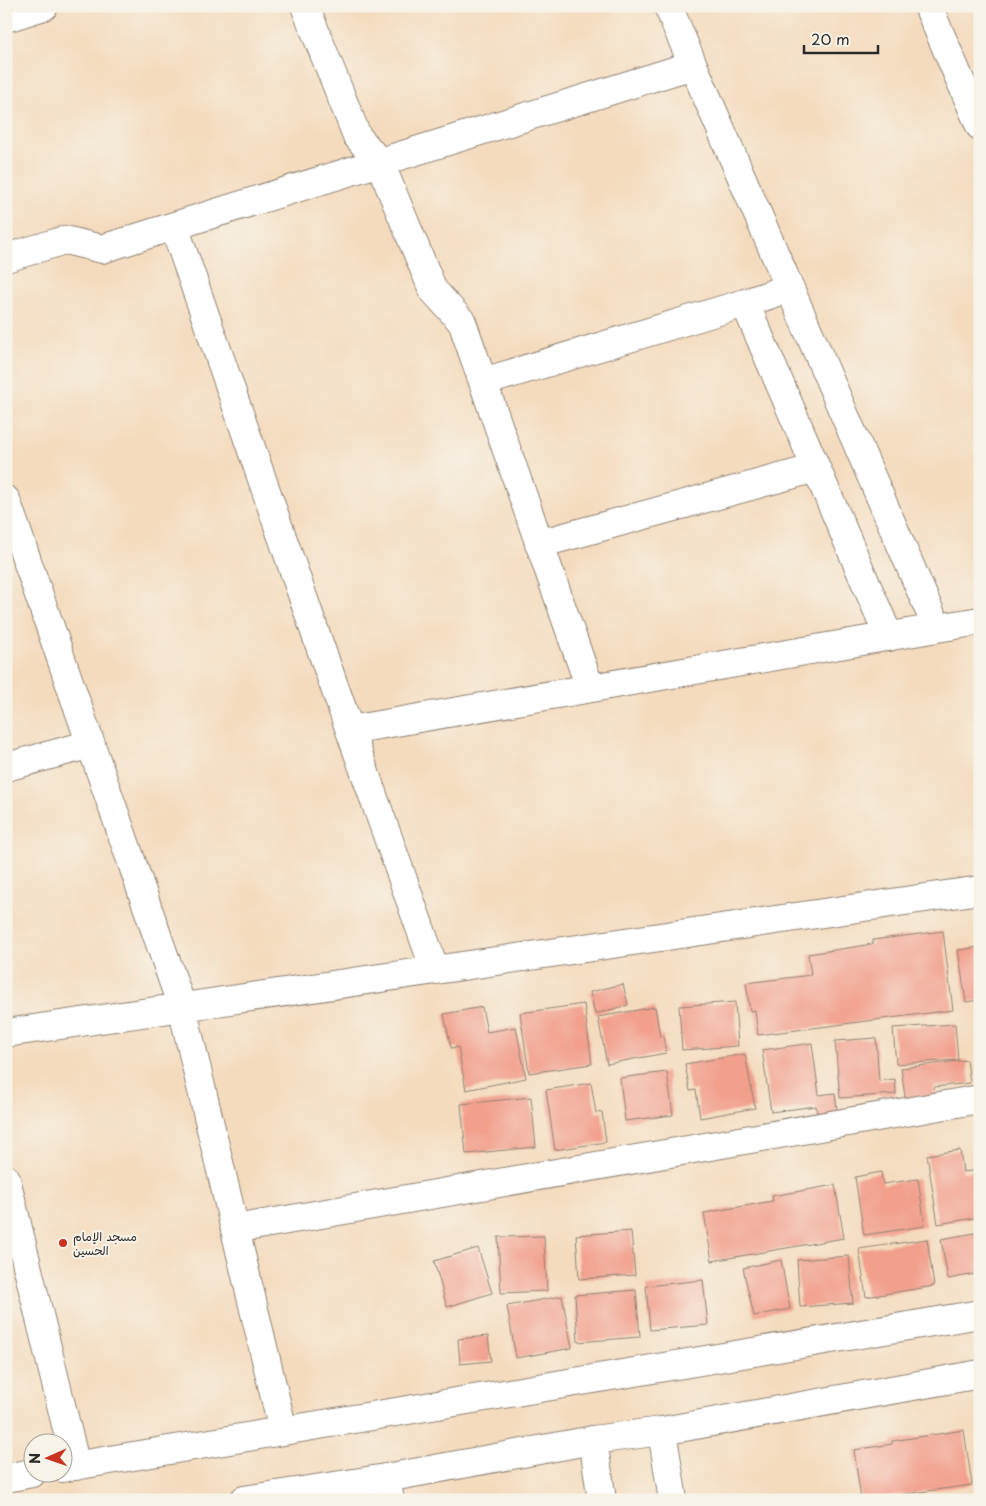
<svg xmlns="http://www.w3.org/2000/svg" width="986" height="1506" font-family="'Playpen Sans','Playpen Sans Arabic',sans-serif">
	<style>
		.building { fill: #f29f8c }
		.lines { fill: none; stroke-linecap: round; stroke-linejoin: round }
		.minor-casing { stroke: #908374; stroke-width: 30 }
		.major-casing { stroke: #908374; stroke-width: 30 }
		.minor { stroke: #fff; stroke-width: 28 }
		.major { stroke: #fff; stroke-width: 28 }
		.poi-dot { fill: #c8321e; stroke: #f7f3e8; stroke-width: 2 }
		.labels { text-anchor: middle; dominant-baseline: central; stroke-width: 4; stroke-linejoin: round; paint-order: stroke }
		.poi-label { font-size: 12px; fill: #2b2b2b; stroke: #f7f3e8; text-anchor: start }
	</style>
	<rect width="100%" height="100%" fill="#f7f3e8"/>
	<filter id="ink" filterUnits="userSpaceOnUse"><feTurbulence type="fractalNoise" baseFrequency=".02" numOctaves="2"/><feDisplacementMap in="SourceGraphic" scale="10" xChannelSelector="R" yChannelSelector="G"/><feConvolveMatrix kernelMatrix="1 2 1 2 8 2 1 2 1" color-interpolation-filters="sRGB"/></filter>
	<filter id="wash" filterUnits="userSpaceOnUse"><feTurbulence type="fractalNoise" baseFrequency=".0096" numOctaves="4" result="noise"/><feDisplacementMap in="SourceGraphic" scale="20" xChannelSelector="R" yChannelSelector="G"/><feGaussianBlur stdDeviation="1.12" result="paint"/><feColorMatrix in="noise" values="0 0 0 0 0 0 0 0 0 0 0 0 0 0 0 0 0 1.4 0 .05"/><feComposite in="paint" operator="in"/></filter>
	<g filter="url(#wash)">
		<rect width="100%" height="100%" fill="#f4dbbe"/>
		<g id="blocks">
			<path class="building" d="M943,931l10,79 -195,25 -3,-25 -5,1 -4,-28 65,-8 -3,-21 65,-10v-4z
				M980,947v53l-14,2 -8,-52z
				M623,984l5,21 -33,9 -5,-22z
				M735,1002l3,44 -56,4 -3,-44z
				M584,1004l8,60 -63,9 -9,-60z
				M482,1007l5,25 29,-5 10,51 -60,12 -8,-43 -7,1 -7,-34z
				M655,1007l5,30 3,-1 3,17 -59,11 -9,-47z
				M955,1024l3,36 -62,4 -3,-36z
				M876,1038l3,43 16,-2 1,15 -56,4 -5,-57z
				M812,1043l7,52 16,-2 3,25 -20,2 -2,-14 -45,6 -9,-62z
				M745,1054l10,54 -55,10 -4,-28 -6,1 -5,-27z
				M967,1060l3,23 -36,4 2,14 -30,3 -5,-36z
				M667,1072l6,43 -48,6 -5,-43z
				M591,1083l5,30 6,-1 4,30 -51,8 -9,-60z
				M531,1097l5,50 -70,7 -5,-50z
				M960,1150l3,22 17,-2v47l-42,7 -11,-69z
				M881,1172l2,12 35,-5 7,47 -61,9 -9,-58z
				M835,1185l9,53 -132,23 -8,-48 69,-12 -1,-5z
				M631,1231l4,44 -56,4 -3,-44z
				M980,1232v41l-32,6 -7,-40z
				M544,1236l3,55 -46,2 -3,-56z
				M927,1239l7,47 -68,11 -7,-48z
				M478,1248l14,45 -45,14 -13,-46z
				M849,1256l4,47 -53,4 -3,-47z
				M781,1260l9,49 -36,7 -11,-48z
				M703,1280l5,45 -58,5 -4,-44z
				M636,1290l4,47 -62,5 -3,-47z
				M562,1296l10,52 -56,10 -9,-52z
				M488,1336l3,25 -31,3 -2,-25z
				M964,1430l8,55 -111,15 -7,-50 38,-6v-3z"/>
		</g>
	</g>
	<g filter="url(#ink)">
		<use href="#blocks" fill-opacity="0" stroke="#908374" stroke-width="1"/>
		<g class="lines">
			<g class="minor-casing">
				<path id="minor" d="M305,6l52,130 23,27 53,127 29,32 128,366
					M668,6l25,59
					M928,6l52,120
					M6,18l38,-12
					M6,258l59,-18 37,9 72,-23
					M745,303l45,-15
					M483,382l262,-79 144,334
					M6,500l176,507 101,424
					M539,544l277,-76
					M937,628l43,-7
					M350,730l587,-102 -244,-563 -519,161 147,423 114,321
					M6,767l85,-23
					M6,1033l974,-143
					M6,1179l70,287
					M235,1229l745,-130
					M662,1431l11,69
					M593,1440l9,60
					M386,1478l4,22"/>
			</g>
			<g class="major-casing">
				<path id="major" d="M62,1468l918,-154
					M6,1478l26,-5
					M244,1500l142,-22 207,-38 69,-9 318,-57"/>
			</g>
			<use href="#minor" class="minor"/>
			<use href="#major" class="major"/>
		</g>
	</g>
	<circle class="poi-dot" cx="63" cy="1243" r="5"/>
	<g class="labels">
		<g class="poi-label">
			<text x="73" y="1236">مسجد الإمام<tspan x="73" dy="14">الحسين</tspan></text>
		</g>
	</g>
	<rect width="986" height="1506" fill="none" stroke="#f7f3e8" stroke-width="25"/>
	<g transform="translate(48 1458) rotate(268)"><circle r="24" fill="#f7f3e8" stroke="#a5a39c"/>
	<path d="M0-4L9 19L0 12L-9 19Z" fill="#c8321e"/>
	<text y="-8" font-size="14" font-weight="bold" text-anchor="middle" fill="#2b2b2b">N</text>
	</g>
	<path d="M804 45v8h74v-8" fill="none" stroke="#2b2b2b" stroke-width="2.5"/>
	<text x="811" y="45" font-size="15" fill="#2b2b2b" stroke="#f7f3e8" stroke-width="4" paint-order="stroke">20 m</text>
</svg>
